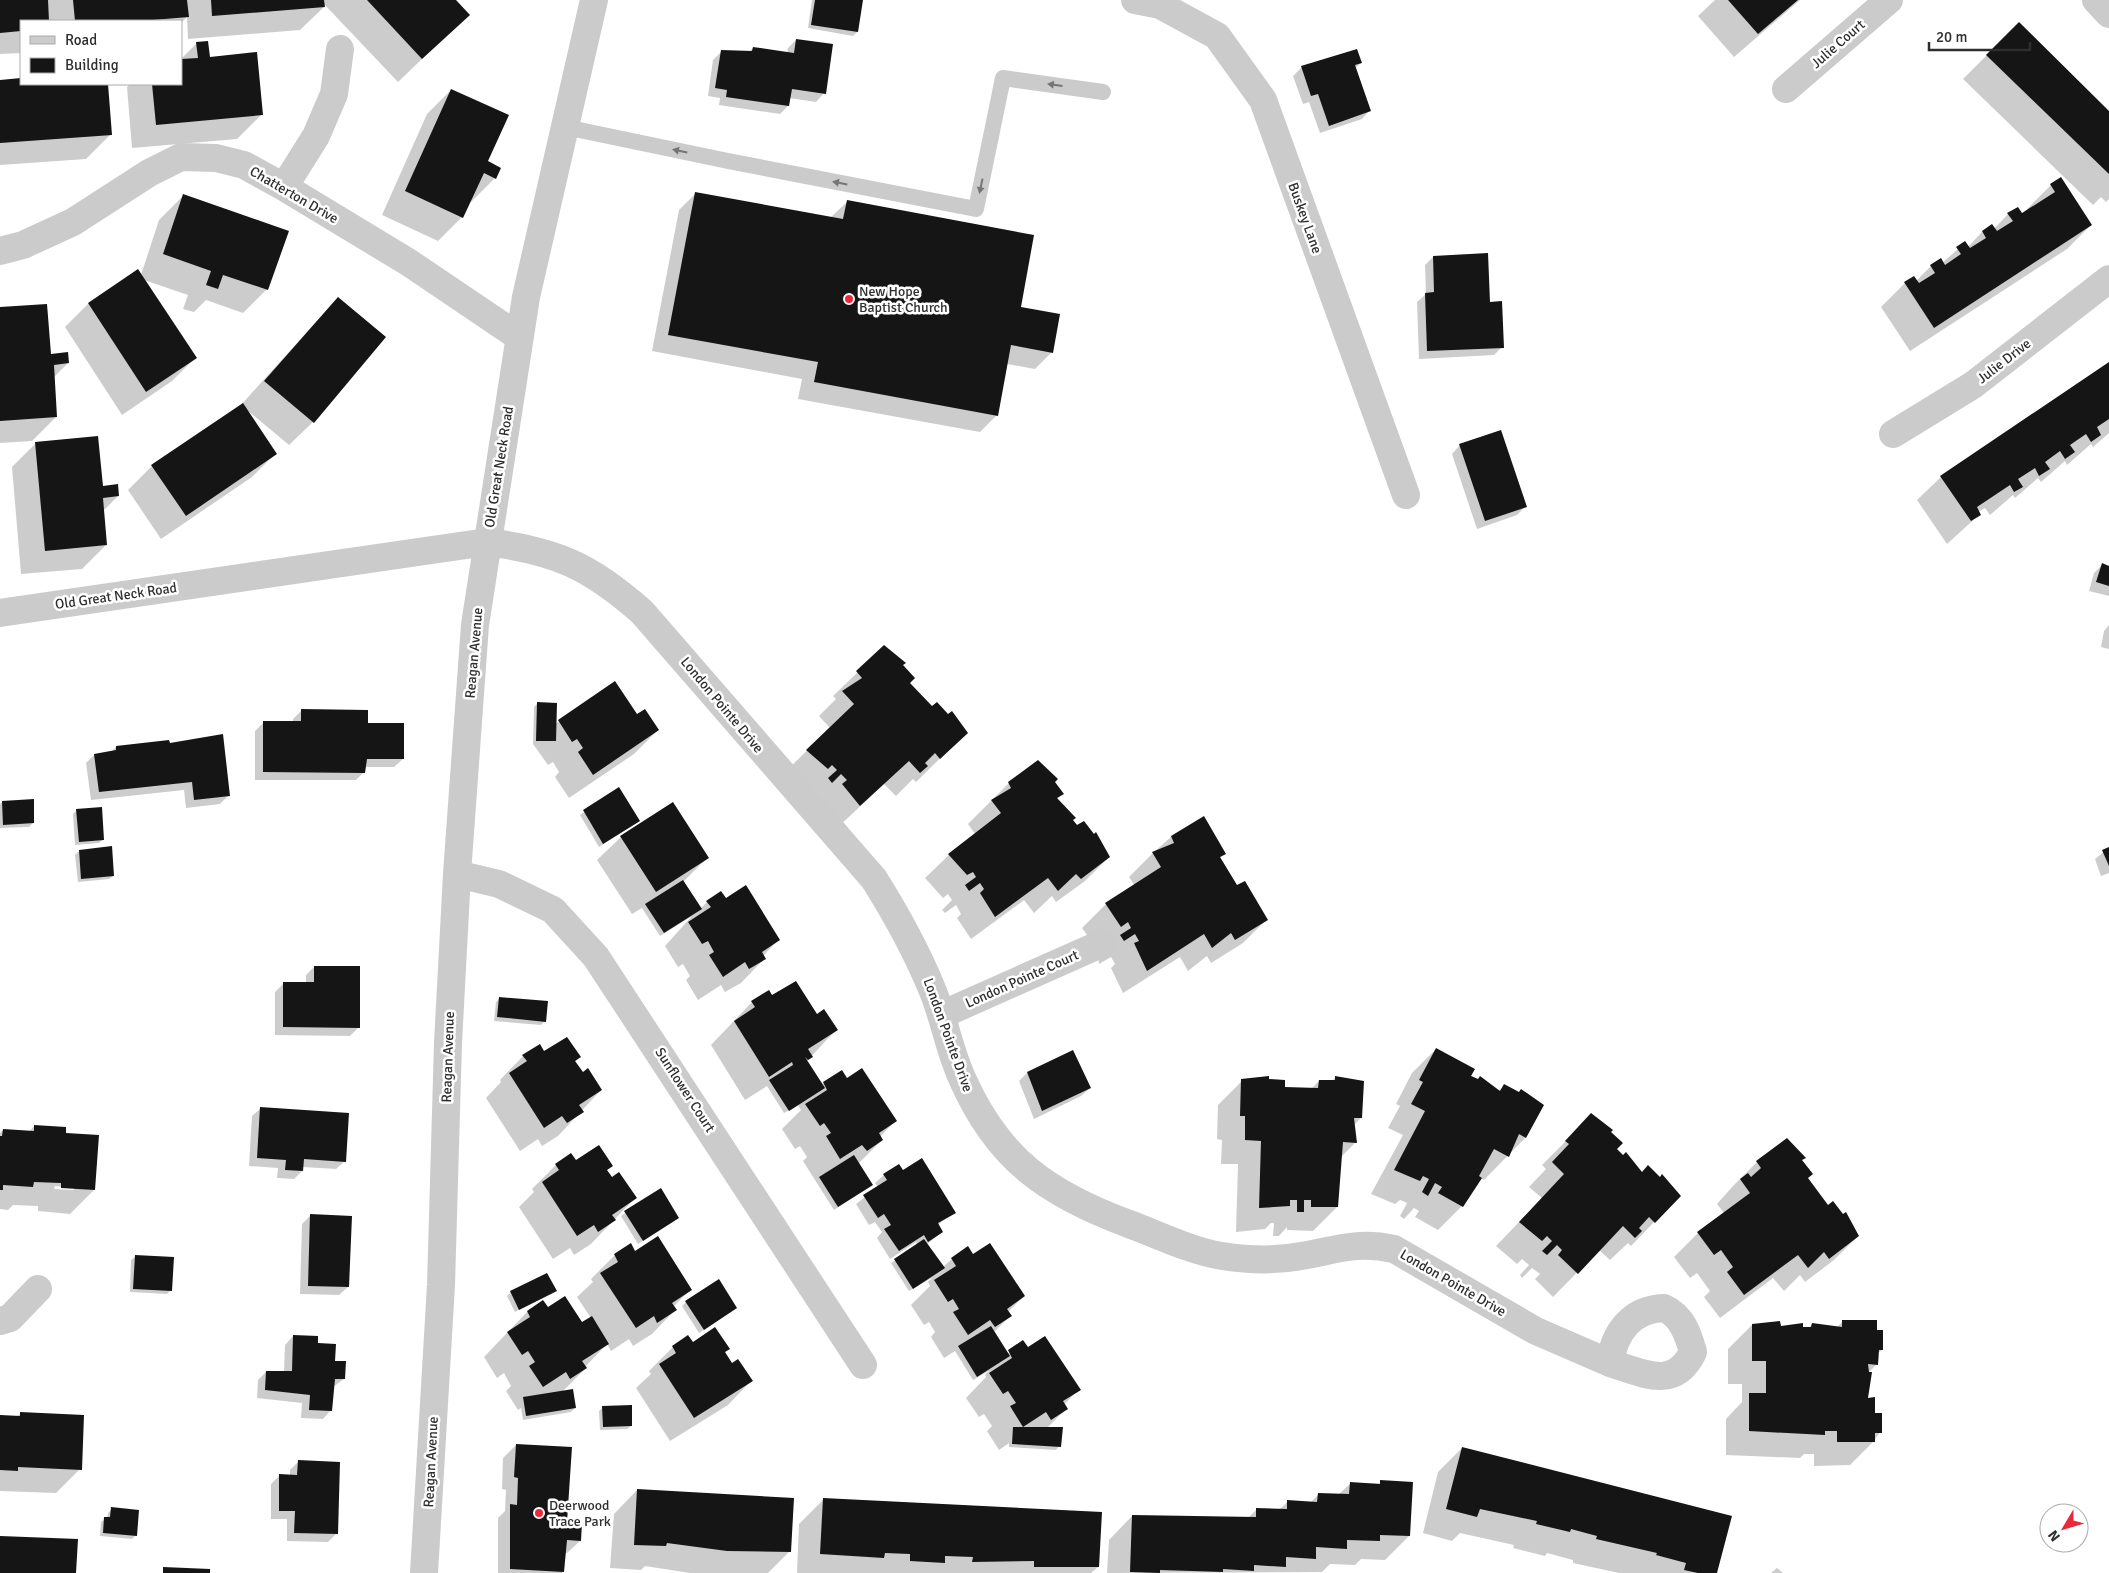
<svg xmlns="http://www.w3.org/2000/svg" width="2109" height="1573" font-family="Signika,sans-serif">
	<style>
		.shadow { fill: #0003; fill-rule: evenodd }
		.building { fill: #151515 }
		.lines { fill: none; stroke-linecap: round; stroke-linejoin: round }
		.service { stroke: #cbcbcb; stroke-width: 16 }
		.minor { stroke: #cbcbcb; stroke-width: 28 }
		.oneway { fill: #757575 }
		.poi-dot { fill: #eb293b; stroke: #fff; stroke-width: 2 }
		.labels { text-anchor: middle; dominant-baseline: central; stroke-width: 5; stroke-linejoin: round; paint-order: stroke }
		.street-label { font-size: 14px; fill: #2e2e2e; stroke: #fff }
		.poi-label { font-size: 14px; fill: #2e2e2e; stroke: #fff; text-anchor: start }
	</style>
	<rect width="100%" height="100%" fill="#fff"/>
	<path class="shadow" d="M0,0h454l14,15 -70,67 -75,-79 1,4 -24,23 -112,9 -1,-22 -6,6 -160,-2v32l-21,1z
		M812,0h50l-5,32 -4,4 -45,-8z
		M1715,0h85l-66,57 -36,-41z
		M2019,23l90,90v86l-3,3 -5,-5 -8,8 -130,-126z
		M796,40l28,53 -8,9 -27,-4 -1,8 -8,8 -61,-9 1,-7 -12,-2 5,-36 9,-9 27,1 4,-4 34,6 1,-6z
		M197,43l64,72 -24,24 -105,9 -5,-61 3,-3h51v-25z
		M1361,63l-6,5 15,42 -8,9 -42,14 -11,-31 -6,2 -10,-28 9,-9z
		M21,80v4h86l3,51 -24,24 -86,6v-84z
		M451,90l44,88 -24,24 -2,-1 -7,16 -24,24 -56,-26 45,-101z
		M2051,185l40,40 -24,24 -157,102 -29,-44 24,-24 9,-6 2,4 15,-15 11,-3 23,-20 3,4 14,-15 10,-6 2,3 14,-15 14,1 6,-4 -1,-2z
		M696,193l134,25 17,-16 172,106 33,44 -17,17 -28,-5 -10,51 -17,17 -182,-33 4,-20 -150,-28 27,-141z
		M183,196l84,93 -24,24 -37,-13 -12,12 -11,-3 5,-14 -44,-15 51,78 -23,23 -50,34 -57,-88 23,-23 50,-33 3,4 18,-55z
		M1433,257l56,47 13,43 -8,8 -75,4 -2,-57 9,-8 -1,-29z
		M338,298l-25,124 -24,23 -42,-35 28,44 -23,23 -91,62 -33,-49 24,-24 88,-60z
		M0,308l50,47 18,8 -15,15 3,39 -24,24 -32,2z
		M2109,364v69l-16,14 -2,-3 -24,21 -2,-4 -24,21 -3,-4 -23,20 -2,-3 -23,20 -5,-7 -7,4 2,2 -33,30 -30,-44 24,-23z
		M36,443l82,53 -15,15 3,34 -24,24 -61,5 -9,-107z
		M1460,445l66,61 -9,9 -40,14 -25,-75z
		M2102,565l7,2v29l-20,-5 5,-18z
		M2109,625v24l-8,-2 3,-16z
		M884,647l18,18 7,18 23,25 16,8 18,17 -50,49 -3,-3 -17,17 -12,-12 -48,45 -53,-55 47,-46 -11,-12 17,-17 -3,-3z
		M614,683l23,32 21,15 -24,24 -65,44 -14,-21 4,-5 -6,-10 -5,3 -15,-21 1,-37 4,-4 17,21z
		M301,711l65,14 37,34 -9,8h-29l-1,5 -8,8h-101v-49l9,-9 29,1v-4z
		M168,745l61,50 -9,9 -34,4 -2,-18 -93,10 -5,-37 8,-8 17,-3 5,-5z
		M1038,762l24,32 -5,5 15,21 37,37 -24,24 -29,21 -4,-6 -18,17 -10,-13 -53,39 -14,-21 4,-4 -5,-9 -11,8 -3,-3 10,-10 -4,-6 -5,4 -18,-20 24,-23 26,-21 -7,-10 41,-41z
		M619,789l20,32 -40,26 -19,-32z
		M2,802l31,21 -4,4 -29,1v-24z
		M77,810l26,29 -4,4 -24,2 -2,-31z
		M1203,818l21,36 -5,5 18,28 29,33 -23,23 -32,20 -4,-7 -19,15 -8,-14 -57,36 -12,-25 4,-4 -4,-7 -12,7 -2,-15 -15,-21 24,-24 29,-18 -6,-9 24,-24 18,-16z
		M621,837l86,21 -24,24 17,27 7,-7 18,-2 53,40 -15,16 1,3 -23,24 -16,9 -4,-7 -23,15 -12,-20 4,-4 -7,-12 -5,3 -13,-21 27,-30 -32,20 -18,-28 -10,6 -35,-54z
		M2109,848v25l-8,3 -6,-17z
		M79,851l34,25 -4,3 -31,3 -3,-27z
		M314,967l45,60 -9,9 -75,-1v-43l9,-9 22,1v-9z
		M772,997l44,19 20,14 -30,32 15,23 20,-14 6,8 48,42 -15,16 2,3 -24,24 14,21 -38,25 -31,-49 4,-4 -7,-11 -5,3 -13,-20 19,-19 -3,-5 -14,8 -17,-27 -22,14 -34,-55 41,-43z
		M500,998l45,23 -4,4 -47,-4 2,-19z
		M1436,1049l33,27 29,15 6,-5 38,19 -17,33 -41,42 -4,-2 -18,28 -24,24 -23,-13 4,-6 -5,-3 -10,11 -4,-3 7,-13 -7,-3 -5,4 -24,-10 32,-59 -15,-7 12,-22 -4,-2 16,-31z
		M544,1053l35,4 -4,5 7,12 19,16 -43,46 -16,10 -4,-7 -18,12 -34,-53 15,-16 -1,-2 23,-24z
		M1027,1073l63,15 -9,8 -47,23 -15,-38z
		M1335,1078l26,40 -7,7 2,17 -16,16 -3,49 -24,24 -26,-1v-3l-8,9h-6l1,-13h-3l-6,6 -29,3 2,-68h-17l1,-24 -5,-1 1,-34 24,-24h25l17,7 27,1 8,-8h13z
		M261,1108l84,53 -9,8 -34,-2v4l-8,8 -17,-1 1,-10 -29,-2 3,-50z
		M34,1126l30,8 30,56 -24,24 -32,-3v-5l-25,-1 -5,5 -8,-1v-76l3,-3 26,2zM55,1186l19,2v2l-20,-1z
		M1609,1132l7,18 26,23 37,23 -48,50 -3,-3 -18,17 -11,-10 -46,47 -18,-18 5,-5 -8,-6 -10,10 -2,-3 9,-10 -7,-6 -5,5 -21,-18 46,-48 -13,-11 17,-18 -4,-4 26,-26z
		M1787,1140l14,21 6,18 21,28 14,9 16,20 -24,24 -29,22 -5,-7 -16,16 -11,-13 -53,40 -16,-21 6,-6 -13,-18 -7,5 -16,-21 24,-24 26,-20 -7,-9 16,-18 24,-24z
		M571,1155l4,7 36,4 -5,5 5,8 24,19 -44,46 -17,11 -4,-7 -17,11 -34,-52 15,-15 -2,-3 24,-24z
		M903,1171l51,41 -16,13 4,7 -15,12 16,23 9,-8 21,-3 51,40 -16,16 2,4 -16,16 13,21 20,-4 52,40 -15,16 2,4 -20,20 13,17 -3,4 -47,-3v-4l-10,7 -12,-19 5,-5 -8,-12 -5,3 -13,-19 20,-21 -1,-2 5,-5 -17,10 -18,-29 -11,7 -13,-21 4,-5 -6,-10 -5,3 -13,-20 19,-19 -2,-4 5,-5 -24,14 -18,-28 26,-18 -1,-3 -26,17 -13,-21 5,-6 -7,-10 -6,3 -13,-21 22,-17 -3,-4 9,-8z
		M660,1190l17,28 -39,26 -17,-28z
		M310,1216l38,71 -9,8 -39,-1 2,-70z
		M630,1245l5,8 55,37 -17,17 2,3 -23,24 -19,12 -4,-7 -18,12 -4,-7 -22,23 1,1 -24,24 13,16 -4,4 -48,8 -2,-12 -3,2 -12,-19 5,-5 -7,-13 -7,5 -13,-21 43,-45 20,-3 35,15 9,-6 -14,-21 16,-15 -2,-3 24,-24z
		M135,1257l36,33 -4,4 -37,-2 1,-32z
		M555,1290l-40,22 -8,-16 4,-4z
		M686,1302l50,6 -37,25 -17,-27z
		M1843,1321l33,10 6,19 -5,4v10l-9,9 -1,26 13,33 -7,10 -23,23 -36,1v-12h-10l-4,4 -74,-3v-36l16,-17v-18h-14v-35l24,-24 56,4 4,-5 25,3z
		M293,1336l41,26 10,17 -11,8 -2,23 -8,9 -22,-1 1,-15 -45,-5 1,-18 8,-8h18l1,-27z
		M692,1343l36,6 -4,4 7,12 20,16 -23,24 -58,36 -34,-53 15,-14 -2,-3 24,-24z
		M603,1407l28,19 -4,3 -27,1 -1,-19z
		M20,1414l60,55 -24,24 -56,-2v-74h16z
		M516,1445l64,96 -13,12h-3l-2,20h-64v-55l7,-7 1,-21 -4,-1 1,-31z
		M1462,1448l254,125h-97l-46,-10v-3l-26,-7 -2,3 -32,-8 1,-3 -54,-12 -8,8 -29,-8 15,-61z
		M298,1462l39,71 -9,9 -41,-1v-22h-16v-35l9,-9 10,1v-6z
		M1351,1483l60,1 -2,52 -24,24 -24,-1 -6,6 -25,-1 -8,8 -215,1 2,-33 23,-24 116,2 9,-9 22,1 9,-9 22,2 8,-8h20z
		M637,1490l153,61 -22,22h-78l-45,-7 -4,4 -31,-2 4,-54z
		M823,1500l275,67 -7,6h-294l2,-49z
		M112,1509l24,26 -4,4 -32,-3 1,-14 6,-4 1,-5z
		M1777,1568l6,5h-12z"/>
	<path class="building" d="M0,0h48l1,21h-28v10l-21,2z
		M73,0h114l2,17 -49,4h-65z
		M211,0h113l1,7 -113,9z
		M367,0h89l14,15 -48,44z
		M815,0h48l-5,32 -47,-7z
		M1728,0h70l-40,34z
		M2019,22l90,89v63l-123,-119z
		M796,39l37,5 -7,50 -34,-5 -3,17 -63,-9 1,-7 -12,-2 6,-38 31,1 1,-4 41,6z
		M208,41l2,16 47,-5 6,63 -107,10 -4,-41h29v-25l17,-1 -2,-16z
		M1357,49l5,14 -7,2 16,46 -42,15 -11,-32 -7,2 -10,-30z
		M21,78v6h87l4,51 -112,8v-63z
		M451,89l58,26 -21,46 13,7 -5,11 -12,-6 -21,45 -58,-27z
		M2061,177l31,48 -158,103 -30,-46 10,-6 5,7 16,-10 -5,-8 11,-7 4,7 16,-11 -5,-7 9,-6 5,7 16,-10 -4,-7 10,-7 5,7 16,-10 -6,-8 11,-6 4,6 33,-21 -5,-8z
		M695,192l148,27 4,-19 187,35 -13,72 39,7 -7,39 -42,-8 -13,71 -184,-34 4,-20 -150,-27z
		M183,194l106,37 -21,59 -45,-15 -5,14 -12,-4 5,-14 -48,-17z
		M1488,253l2,49 12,-1 2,47 -77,3 -2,-58 9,-1 -1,-36z
		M138,269l59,89 -51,34 -58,-89z
		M338,297l48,40 -72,86 -50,-42z
		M47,304l4,50 17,-2 1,11 -15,2 3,52 -57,4v-114z
		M2109,362v57l-12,8 4,8 -10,7 -5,-8 -16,11 5,7 -10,7 -5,-8 -15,11 5,7 -11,7 -4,-8 -17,11 5,8 -9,5 -4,-7 -33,22 4,8 -10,6 -31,-45z
		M243,403l34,51 -91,62 -35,-51z
		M1501,430l26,77 -42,14 -26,-77z
		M98,436l5,50 15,-2 1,12 -16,2 4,47 -62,6 -10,-109z
		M2102,563l7,3v20l-13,-4z
		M884,645l22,18 -3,2 12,13 -5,5 22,23 5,-4 11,12 4,-3 16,22 -28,26 -5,-6 -10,10 3,3 -8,7 -11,-12 -49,45 -18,-22 5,-4 -6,-6 -9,9 -4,-5 9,-8 -5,-5 -4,4 -22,-19 48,-46 -12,-13 20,-13 -6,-7z
		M615,681l22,33 8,-5 14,21 -66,45 -15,-23 5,-4 -6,-9 -5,3 -14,-22z
		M537,702l20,1 -1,38h-20z
		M301,709l67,1v13h36v36h-37l-2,14 -102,-1v-51h38z
		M223,734l7,62 -36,4 -2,-18 -93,10 -5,-38 22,-4v-4l53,-6 1,3z
		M1038,760l20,19 -3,3 9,12 -7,4 19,20 -3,2 4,5 7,-4 10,13 2,-2 14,25 -29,22 -5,-5 -18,17 -10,-13 -53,39 -15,-24 4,-4 -4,-6 -11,8 -4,-6 11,-8 -3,-5 -6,3 -19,-21 53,-41 -10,-13 20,-12 -3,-6z
		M619,787l21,34 -37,23 -20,-34z
		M34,799v24l-31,2 -1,-24z
		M673,802l36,56 -53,34 -36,-56z
		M102,807l2,33 -25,2 -3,-33z
		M1204,816l22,38 -6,3 17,28 8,-4 23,39 -33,20 -4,-7 -19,15 -8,-14 -57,37 -13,-28 5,-2 -4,-7 -11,7 -4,-6 11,-7 -3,-6 -7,5 -16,-24 56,-36 -9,-15 22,-9 -3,-7z
		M112,846l2,30 -33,3 -2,-29z
		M2109,847v19l-7,-16z
		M683,880l19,29 -38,24 -19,-29z
		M746,885l34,55 -18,12 4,7 -17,10 -4,-7 -22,15 -14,-22 5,-3 -6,-11 -6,3 -14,-22 23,-15 -5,-6 15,-10 5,7z
		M314,966h46v62l-77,-1v-45h31z
		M796,981l21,33 7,-5 14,21 -30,19 5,8 -5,3 -3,-3 20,31 -36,23 -20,-31 24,-15 -1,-3 -23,15 -35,-56 21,-14 -4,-6 18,-11 3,5z
		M499,997l49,4 -2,21 -49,-5z
		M567,1037l14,20 -6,4 8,11 5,-4 14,22 -23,15 5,7 -17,11 -5,-7 -18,12 -35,-55 18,-12 -5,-6 18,-11 4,7z
		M1436,1048l39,21 -4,7 7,3 2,-3 20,15 4,-7 15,8 2,-3 23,16 -18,33 -7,-4 -10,23 -15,-8 -15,27 3,2 -19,29 -25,-14 4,-6 -7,-4 -7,13 -6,-4 7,-13 -6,-3 -3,5 -26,-11 31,-59 -14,-7 12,-22 -4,-2z
		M1073,1050l18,38 -49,23 -15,-39z
		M862,1068l35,53 -18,12 4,7 -16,11 -5,-6 -22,14 -14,-23 5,-3 -7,-10 -4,3 -15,-22 22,-14 -4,-8 19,-12 5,8z
		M1269,1076v3l16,1v7l33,1 1,-8h16v-4l29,5 -2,37h-8l3,25 -14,-1 -5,65h-27v-7h-7v12h-7v-12h-7v6l-31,2 2,-67 -16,-1v-24h-5l1,-37z
		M260,1107l89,6 -3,49 -42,-3 -1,12 -18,-1 1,-10 -29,-2z
		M1591,1113l22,17 -2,2 12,11 -6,6 6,6 3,-3 16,20 6,-7 12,12 2,-3 19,22 -26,27 -6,-6 -10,11 3,3 -7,7 -12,-12 -45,48 -20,-19 4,-5 -5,-5 -10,10 -5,-4 10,-10 -5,-5 -5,5 -23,-19 45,-48 -12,-12 17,-18 -4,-3z
		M34,1125l32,2v6l33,2 -4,55 -34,-2v-5l-27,-1 -1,5 -30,-2v5h-3v-54h2l1,-7 31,2z
		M1787,1138l19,20 -4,2 11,14 -5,4 20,27 5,-4 10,13 3,-2 13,24 -30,23 -5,-7 -16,16 -10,-13 -54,40 -17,-23 6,-5 -12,-17 -7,5 -17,-23 53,-39 -10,-14 8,-6 3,4 10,-9 -5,-7z
		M599,1145l14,21 -6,4 5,7 7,-5 18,26 -25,17 4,5 -18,12 -4,-7 -17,11 -35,-54 17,-12 -4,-6 16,-11 5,7z
		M854,1155l19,30 -35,22 -19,-30z
		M922,1158l34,55 -18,10 5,9 -15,10 -4,-7 -25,16 -15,-22 7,-4 -7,-11 -6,4 -15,-23 24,-15 -4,-6 16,-10 4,6z
		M661,1188l18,30 -36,23 -19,-30z
		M310,1214l42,2 -3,71 -41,-1z
		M658,1236l34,54 -20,13 5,7 -20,13 -3,-7 -18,12 -36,-55 18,-11 -4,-8 17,-11 4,8z
		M924,1239l21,29 -32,21 -19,-30z
		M990,1243l35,53 -18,13 5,7 -17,11 -5,-7 -22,15 -15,-23 6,-3 -6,-10 -5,3 -14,-22 22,-14 -5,-8 17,-12 5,8z
		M135,1255l39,2 -2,34 -39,-2z
		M547,1273l10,18 -38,19 -9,-19z
		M719,1279l18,29 -33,22 -19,-29z
		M565,1296l17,26 10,-6 17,28 -27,17 5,7 -17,11 -4,-7 -23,15 -14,-21 6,-4 -7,-11 -6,4 -15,-23 23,-15 -3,-6 16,-11 5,7z
		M1842,1320h35v10h6v20h-4l-1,15 -10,-1 1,8h3l-4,26 7,-1v16h7v20h-7v9h-38v-11h-12v4l-76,-4v-38h17v-32h-14v-37l28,-3 1,5 22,-3v4h8l1,-4 30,4z
		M991,1326l19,30 -33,21 -19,-31z
		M715,1327l15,22 -5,3 7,11 6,-4 15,22 -59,37 -35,-54 17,-11 -4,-7 16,-11 5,7z
		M293,1335l25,1v7l18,1 -1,17h11l-1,18h-10l-3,32 -23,-1 1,-15 -45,-5 1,-19h26z
		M1045,1336l36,54 -18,11 5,8 -17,11 -5,-8 -23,15 -13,-21 6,-3 -8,-12 -5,3 -14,-21 23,-15 -4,-8 15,-10 5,7z
		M573,1389l3,19 -50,8 -3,-19z
		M632,1405v21l-29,1 -1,-21z
		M20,1412l64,3 -2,55 -64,-3v4l-18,-1v-55l20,1z
		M1013,1427h50l-2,20 -49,-3z
		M516,1444l56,3 -5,75 15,1 -1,18 -14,-1 -3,32 -54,-3v-65l7,1 1,-27 -4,-1z
		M1462,1447l270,69 -15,57h-19l-14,-3 2,-7 -30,-8 1,-2 -61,-14 1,-3 -26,-7 -1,3 -34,-8 1,-3 -57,-12 -3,8 -31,-8z
		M298,1460l42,2 -2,72 -44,-1 1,-22h-16v-37l18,1z
		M1380,1480l33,2 -3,54 -30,-1v6l-33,-1v9l-31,-2v12l-30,-2v10l-32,-2v6l-31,-2v3l-63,-2v3l-30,-1 2,-57 124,2v-9l31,1v-9l30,2 1,-9 31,1 1,-12 30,2z
		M637,1489l157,9 -3,54 -64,-1 -60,-8 -1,3 -32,-1z
		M823,1498l279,14 -3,55h-65v-6l-62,1 1,-5 -28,-1v7l-35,-2v-7l-25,-1 -1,5 -64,-4z
		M111,1507l28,3 -2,26 -34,-3 1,-16h6z
		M0,1536l78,3 -2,34h-76z
		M163,1567l47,2v4h-47z"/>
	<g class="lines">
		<path class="service" d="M565,127l163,34 248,48 27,-131 100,14"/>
		<path class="minor" d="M1135,0l25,5 57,31 46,64 143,395
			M2096,0l13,14
			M1786,89l103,-89
			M284,187l32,-51 18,-42 6,-45
			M0,251l23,-6 50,-23 76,-49 32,-16 35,1 28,7 40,22 124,75 111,75
			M1893,434l80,-49 136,-106
			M0,613l487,-71c69,9 103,24 155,70l232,267c22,35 42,71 58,110 12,28 17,61 30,89 36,82 86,116 167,146 30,11 62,27 93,32 26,4 54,5 79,0 36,-6 55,-15 93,-7l142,82 74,32
			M457,874l42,10 54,26 43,47 267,408
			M941,1015l162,-72
			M1664,1308c18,8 24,26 29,44 -19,39 -50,21 -83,11 4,-30 21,-54 54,-55z
			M0,1321l10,-3 28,-29
			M424,1573l17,-288 7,-242 9,-169 18,-249 51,-328 68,-297"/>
	</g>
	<defs><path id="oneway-solid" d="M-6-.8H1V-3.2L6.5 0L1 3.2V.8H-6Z" transform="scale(1.25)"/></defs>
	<g class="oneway">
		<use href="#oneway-solid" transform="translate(1055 85) rotate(-172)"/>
		<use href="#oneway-solid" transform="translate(680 151) rotate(-168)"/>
		<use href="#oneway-solid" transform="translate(840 183) rotate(-169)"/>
		<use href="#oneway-solid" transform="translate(981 186) rotate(102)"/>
	</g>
	<g class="poi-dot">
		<circle cx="849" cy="299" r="5"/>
		<circle cx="539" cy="1513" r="5"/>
	</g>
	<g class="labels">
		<g class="street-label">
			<text transform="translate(1838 44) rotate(-41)">Julie Court</text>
			<text transform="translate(294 195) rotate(30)">Chatterton Drive</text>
			<text transform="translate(1305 218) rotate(70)">Buskey Lane</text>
			<text transform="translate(2004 361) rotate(-38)">Julie Drive</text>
			<text transform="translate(499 467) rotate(-81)">Old Great Neck Road</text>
			<text transform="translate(116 596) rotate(-8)">Old Great Neck Road</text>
			<text transform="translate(474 653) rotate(-85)">Reagan Avenue</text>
			<text transform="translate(722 705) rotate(50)">London Pointe Drive</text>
			<text transform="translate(1022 979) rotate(-24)">London Pointe Court</text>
			<text transform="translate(948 1035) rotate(70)">London Pointe Drive</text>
			<text transform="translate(448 1057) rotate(-88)">Reagan Avenue</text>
			<text transform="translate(685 1090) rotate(57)">Sunflower Court</text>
			<text transform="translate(1453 1283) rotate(30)">London Pointe Drive</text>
			<text transform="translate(431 1462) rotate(-87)">Reagan Avenue</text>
		</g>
		<g class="poi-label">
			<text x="859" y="291">New Hope<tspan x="859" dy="16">Baptist Church</tspan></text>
			<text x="549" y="1505">Deerwood<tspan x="549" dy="16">Trace Park</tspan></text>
		</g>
	</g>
	<rect x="20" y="20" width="162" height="65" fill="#ffffff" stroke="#ababab"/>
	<rect x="30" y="36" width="25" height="8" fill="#cbcbcb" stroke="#ababab"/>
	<text x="65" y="45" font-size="15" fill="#2e2e2e">Road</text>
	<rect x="30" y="58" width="25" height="15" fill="#151515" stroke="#ababab"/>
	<text x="65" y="70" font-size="15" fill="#2e2e2e">Building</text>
	<g transform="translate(2064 1528) rotate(232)"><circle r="24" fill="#ffffff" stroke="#ababab"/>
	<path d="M0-4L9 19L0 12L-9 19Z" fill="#eb293b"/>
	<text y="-8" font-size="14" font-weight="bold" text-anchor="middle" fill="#2e2e2e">N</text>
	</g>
	<path d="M1929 42v8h101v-8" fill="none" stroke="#2e2e2e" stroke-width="2.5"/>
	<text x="1936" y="42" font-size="15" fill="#2e2e2e" stroke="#ffffff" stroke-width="4" paint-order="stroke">20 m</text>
</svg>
